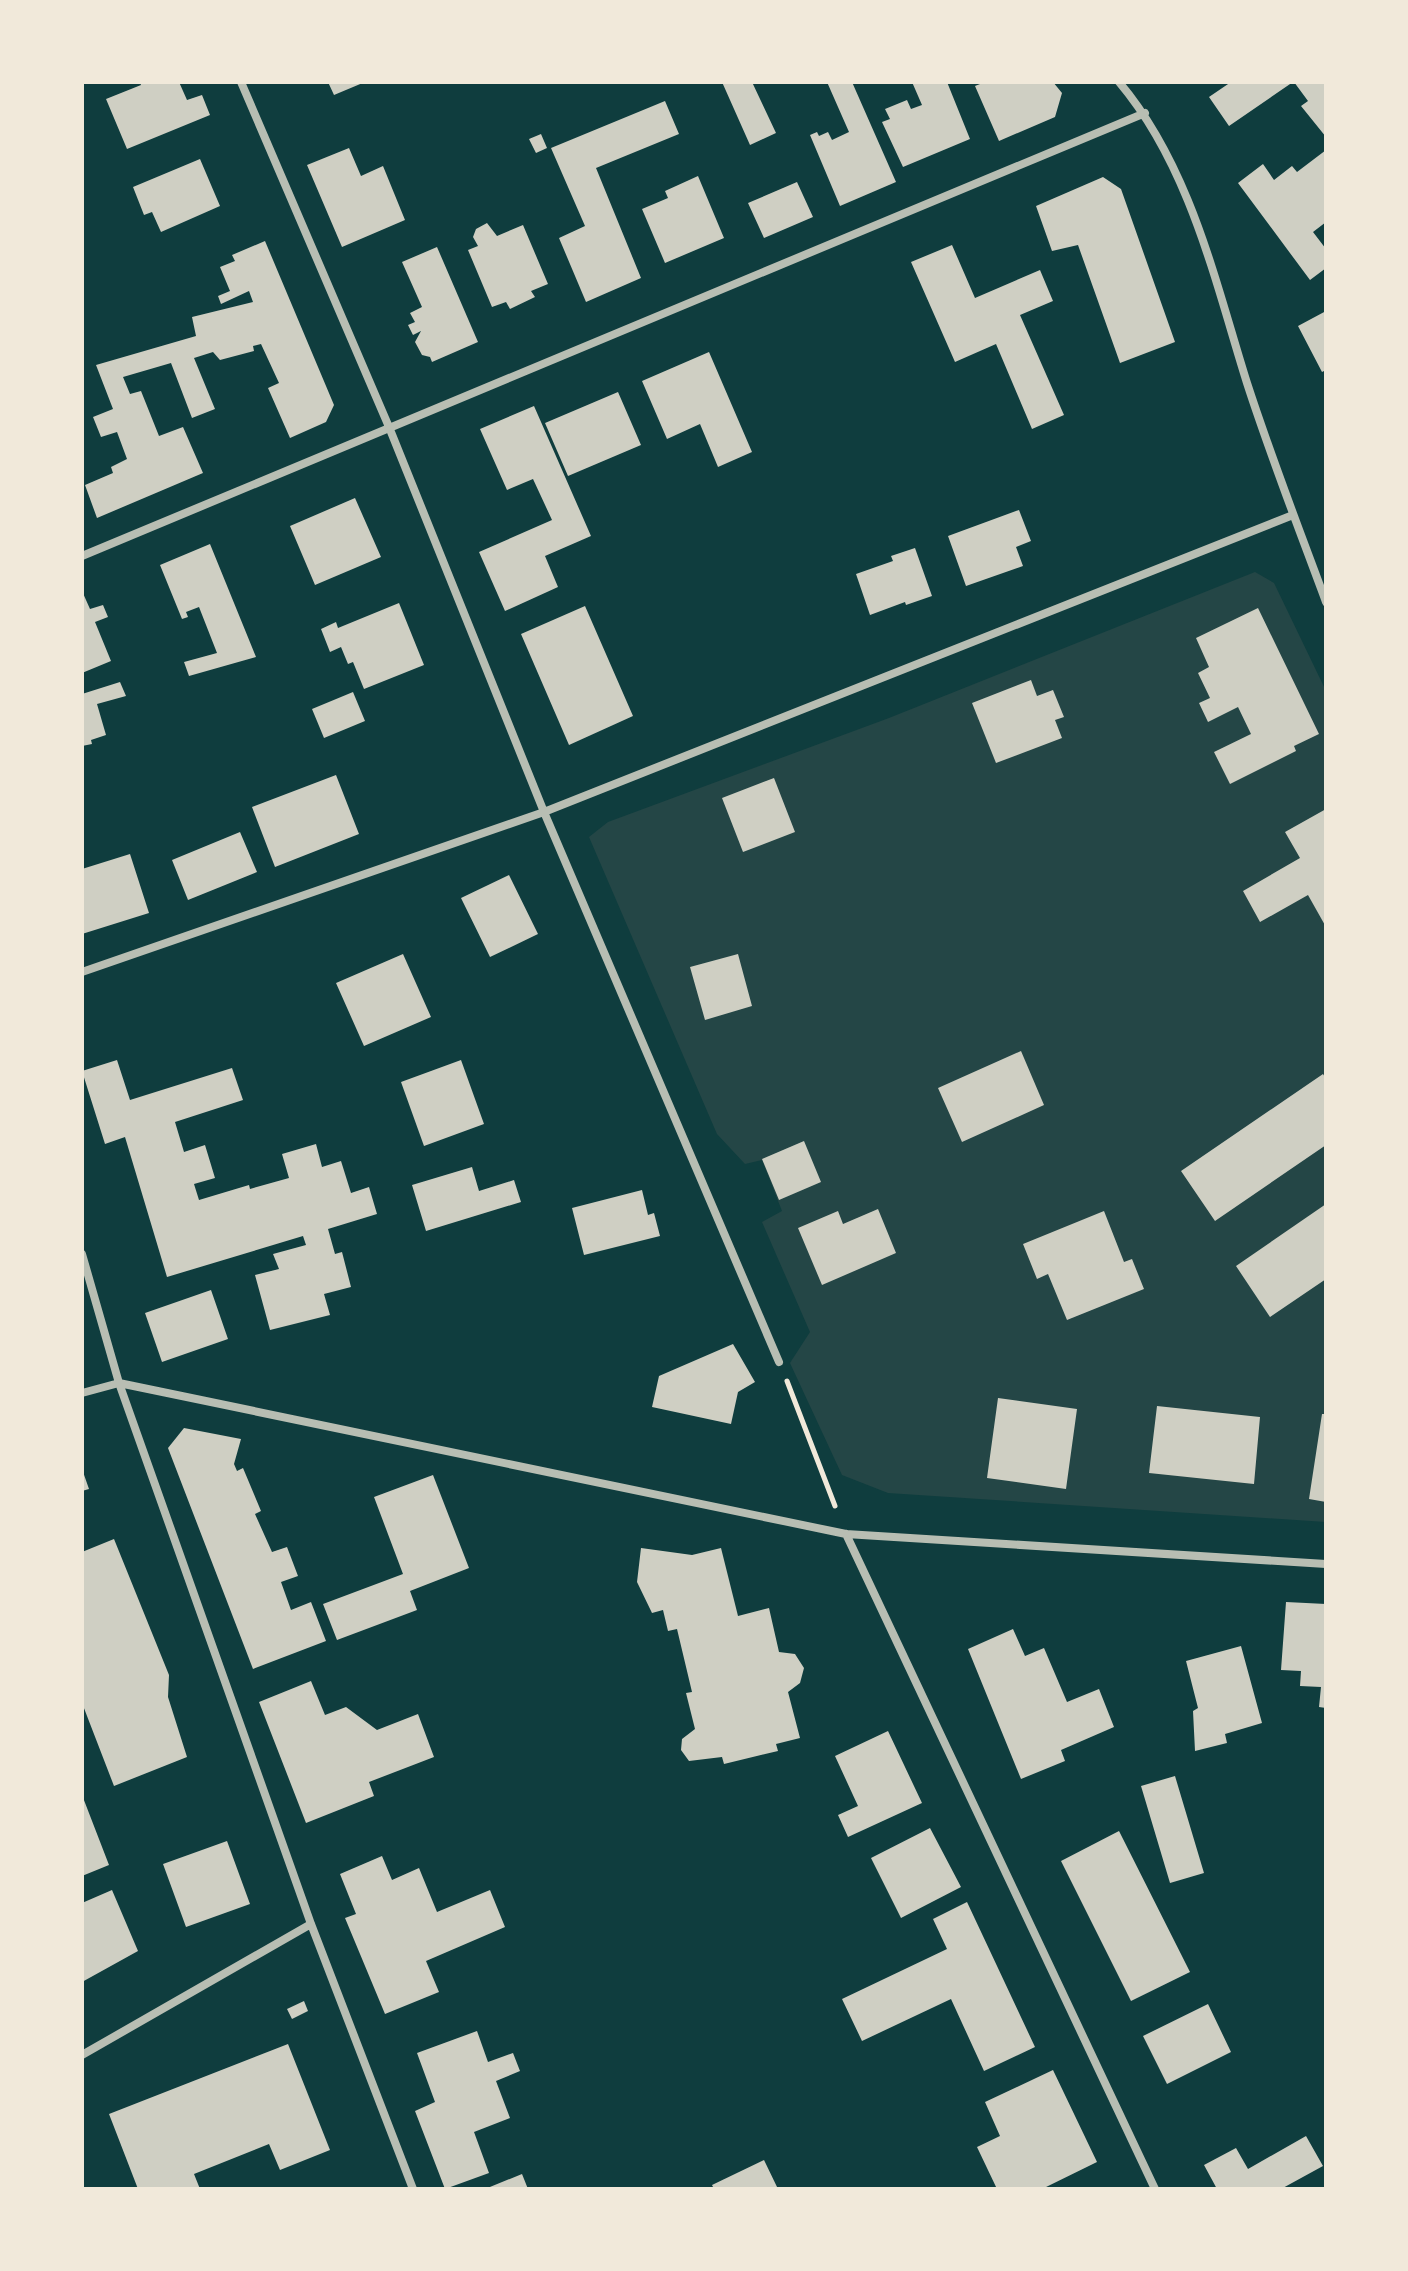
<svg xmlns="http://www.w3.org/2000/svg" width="1408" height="2271" font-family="Jost,sans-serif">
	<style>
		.green { fill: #244646 }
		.building { fill: #cfcfc3 }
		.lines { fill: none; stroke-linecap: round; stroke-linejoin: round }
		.path { stroke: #f1e9da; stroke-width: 5 }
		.minor { stroke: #b8beb3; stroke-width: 8 }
	</style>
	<rect width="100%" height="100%" fill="#0f3d3e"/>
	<path class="green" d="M1255,572l19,11 52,108v831l-438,-29 -46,-18 -52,-112 20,-31 -48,-110 20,-11 -20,-51 -17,4 -28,-30 -128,-297 19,-15 281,-104z"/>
	<path class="building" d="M140,82h39l8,18 15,-5 8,20 -83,34 -21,-50 35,-14z
		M328,82h37l-31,13z
		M722,82h30l24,51 -26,12z
		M827,82h25l44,100 -56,24 -30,-71 7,-3 2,4 9,-4 4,8 17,-8z
		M912,82h35l23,57 -67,28 -21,-45 8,-3 -5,-10 22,-9 4,9 11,-4z
		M985,82h68l9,11 -7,24 -56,24 -24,-55z
		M1231,82h62l-64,44 -20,-29z
		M1294,82h32v55l-25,-31 7,-5z
		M665,101l14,33 -83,34 45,110 -55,24 -27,-64 26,-12 -34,-78z
		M541,134l6,14 -11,5 -7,-14z
		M349,148l12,28 22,-10 22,54 -63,27 -35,-82z
		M1326,150v72l-13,10 13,17v19l-16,12 -72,-97 25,-19 11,16 18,-14 5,6z
		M200,159l20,47 -59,26 -9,-20 -8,3 -11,-28z
		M698,176l26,62 -59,25 -23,-54 26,-11 -3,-7z
		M1103,177l18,12 54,153 -55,21 -42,-118 -26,6 -16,-45z
		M797,182l16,35 -49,21 -16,-35z
		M487,223l10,13 26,-11 25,59 -17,7 4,6 -25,12 -4,-7 -14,5 -24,-57 10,-4 -5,-9 3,-8z
		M265,241l69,164 -8,17 -36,16 -22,-50 11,-5 -18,-39 -8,2 1,5 -34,9 -7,-8 -19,6 21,51 -23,9 -21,-55 -48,14 7,17 11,-3 18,45 24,-9 20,46 -106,45 -12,-33 28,-12 -2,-6 16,-8 -10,-27 -16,5 -8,-20 20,-8 -17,-44 100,-29 -4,-19 61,-15 -4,-11 -28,13 -3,-8 12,-5 -10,-24 15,-6 -3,-6z
		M952,245l23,53 65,-28 13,31 -33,14 44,100 -32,14 -36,-85 -41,18 -44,-100z
		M437,247l41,95 -46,20 -2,-5 -8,-2 -7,-13 6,-11 -8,4 -5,-10 7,-3 -5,-9 12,-6 -20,-45z
		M1326,311v59l-4,2 -24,-46z
		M709,352l43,100 -34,15 -18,-43 -33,15 -25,-58z
		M618,392l23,53 -73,31 -23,-53z
		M534,406l57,130 -46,20 13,31 -53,24 -26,-59 73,-32 -19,-41 -26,11 -27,-61z
		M355,498l26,59 -66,28 -25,-59z
		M1019,510l12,31 -15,6 7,19 -57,20 -18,-50z
		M210,544l46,113 -67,19 -5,-14 33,-9 -18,-46 -13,5 2,5 -6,2 -22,-54z
		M915,548l17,48 -26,9 -1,-3 -35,13 -14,-41 37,-13 -2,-5z
		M82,591l8,18 13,-4 5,12 -13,5 16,39 -29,12z
		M399,603l25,62 -60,24 -11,-27 -5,2 -7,-17 -11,5 -9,-23 15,-7 2,6z
		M585,606l48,110 -64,29 -48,-111z
		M1258,608l61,126 -25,12 2,5 -66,33 -16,-32 37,-18 -13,-27 -30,15 -9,-19 11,-5 -12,-25 11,-6 -13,-29z
		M1031,680l6,16 16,-6 11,27 -9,3 7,18 -66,25 -24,-60z
		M120,682l6,14 -29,8 9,31 -15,5 1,4 -10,2v-52z
		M353,692l12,29 -41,17 -12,-29z
		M336,775l23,59 -84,33 -23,-60z
		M774,778l21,54 -52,20 -21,-54z
		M1326,809v118l-18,-32 -48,27 -17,-31 57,-33 -15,-26z
		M240,832l17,40 -69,28 -16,-40z
		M130,854l19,59 -67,21v-65z
		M509,875l29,59 -48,23 -29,-59z
		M403,954l28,63 -67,29 -28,-63z
		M738,954l14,52 -47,14 -15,-53z
		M1021,1051l23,54 -82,37 -24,-54z
		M117,1060l13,40 102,-32 11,32 -68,22 9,30 21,-7 10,33 -21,6 5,16 50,-15 1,4 39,-11 -7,-24 34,-10 6,23 19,-6 10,32 18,-6 8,27 -49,15 7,25 7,-2 9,35 -27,7 6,21 -60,15 -15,-55 24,-6 -6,-15 33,-9 -3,-9 -136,41 -42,-140 -20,7 -23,-73z
		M461,1060l23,64 -60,22 -23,-64z
		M1323,1074l3,5v66l-111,76 -34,-50z
		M804,1141l17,41 -42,18 -17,-41z
		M472,1167l7,24 35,-11 7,22 -95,29 -14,-46z
		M642,1190l6,25 6,-2 6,23 -76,19 -12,-47z
		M1326,1204v75l-56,38 -34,-51z
		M878,1209l18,44 -74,32 -24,-57 40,-17 5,13z
		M1104,1211l20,51 8,-3 12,30 -77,31 -19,-46 -11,5 -14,-35z
		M211,1290l17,49 -66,23 -17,-49z
		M733,1344l22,38 -17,10 -7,32 -79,-17 7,-31z
		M998,1398l79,11 -11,80 -79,-11z
		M1157,1406l103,11 -6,67 -105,-11z
		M1322,1414h4v88l-17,-3z
		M184,1428l57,11 -7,25 3,7 6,-3 18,43 -6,3 17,38 15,-5 11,29 -17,6 10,28 20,-8 15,39 -73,28 -85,-221z
		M82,1469l7,20 -7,2z
		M433,1475l36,93 -59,23 7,19 -80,30 -14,-36 80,-30 -29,-77z
		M114,1539l55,136 -1,22 19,60 -73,29 -32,-83v-151z
		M641,1548l51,7 29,-7 17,68 31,-8 10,44 16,2 9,14 -4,15 -12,9 12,46 -24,6 2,7 -54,13 -2,-7 -33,4 -8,-11 1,-11 13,-10 -9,-36 6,-1 -15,-63 -9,2 -5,-21 -11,3 -15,-31z
		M1286,1602l40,2v104l-7,-1 2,-20 -21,-1 1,-15 -20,-1z
		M1013,1629l12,27 19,-8 23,54 32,-13 15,38 -53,23 4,11 -44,18 -53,-130z
		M1241,1646l21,77 -37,11 2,9 -32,8 -2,-40 5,-3 -12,-47z
		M311,1681l14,34 21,-8 31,23 41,-16 16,43 -65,25 5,14 -68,27 -47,-121z
		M888,1731l34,72 -74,34 -10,-22 20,-9 -23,-50z
		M1175,1776l29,97 -34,10 -29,-97z
		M82,1795l27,70 -27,11z
		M930,1828l31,59 -60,31 -30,-60z
		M1119,1831l71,141 -59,29 -70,-140z
		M227,1841l23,63 -64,23 -23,-63z
		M382,1856l10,24 27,-12 18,44 53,-22 15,37 -79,34 13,31 -54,22 -40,-96 11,-4 -16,-40z
		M112,1890l26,61 -56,31v-79z
		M967,1902l68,145 -51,24 -33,-72 -89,42 -20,-42 105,-50 -14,-30z
		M304,2001l4,10 -16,8 -5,-10z
		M1208,2004l23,48 -64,32 -24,-48z
		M477,2031l11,31 25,-9 7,18 -24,10 14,37 -36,14 15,41 -44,16 -30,-78 20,-9 -18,-49z
		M288,2044l42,106 -50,20 -11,-26 -75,30 6,15h-62l-29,-75z
		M1053,2070l44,92 -55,27h-45l-20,-42 23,-11 -15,-34z
		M1306,2136l17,30 -42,23h-64l-13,-24 32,-17 12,21z
		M764,2160l14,29h-64l-2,-4z
		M522,2174l6,15h-43z"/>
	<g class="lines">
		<path class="path" d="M787,1381l48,125"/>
		<path class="minor" d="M241,82l148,345 155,385 235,550
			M1119,82c71,84 96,199 128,301 24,74 52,146 79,219
			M82,556l1063,-443
			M82,972l462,-160 749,-297
			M82,1254l37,129 192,541 102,265
			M82,1393l37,-10 727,151 480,30
			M846,1534l309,655
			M82,2055l229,-131"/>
	</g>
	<rect width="1408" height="2271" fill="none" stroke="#f1e9da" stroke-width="168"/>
</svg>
